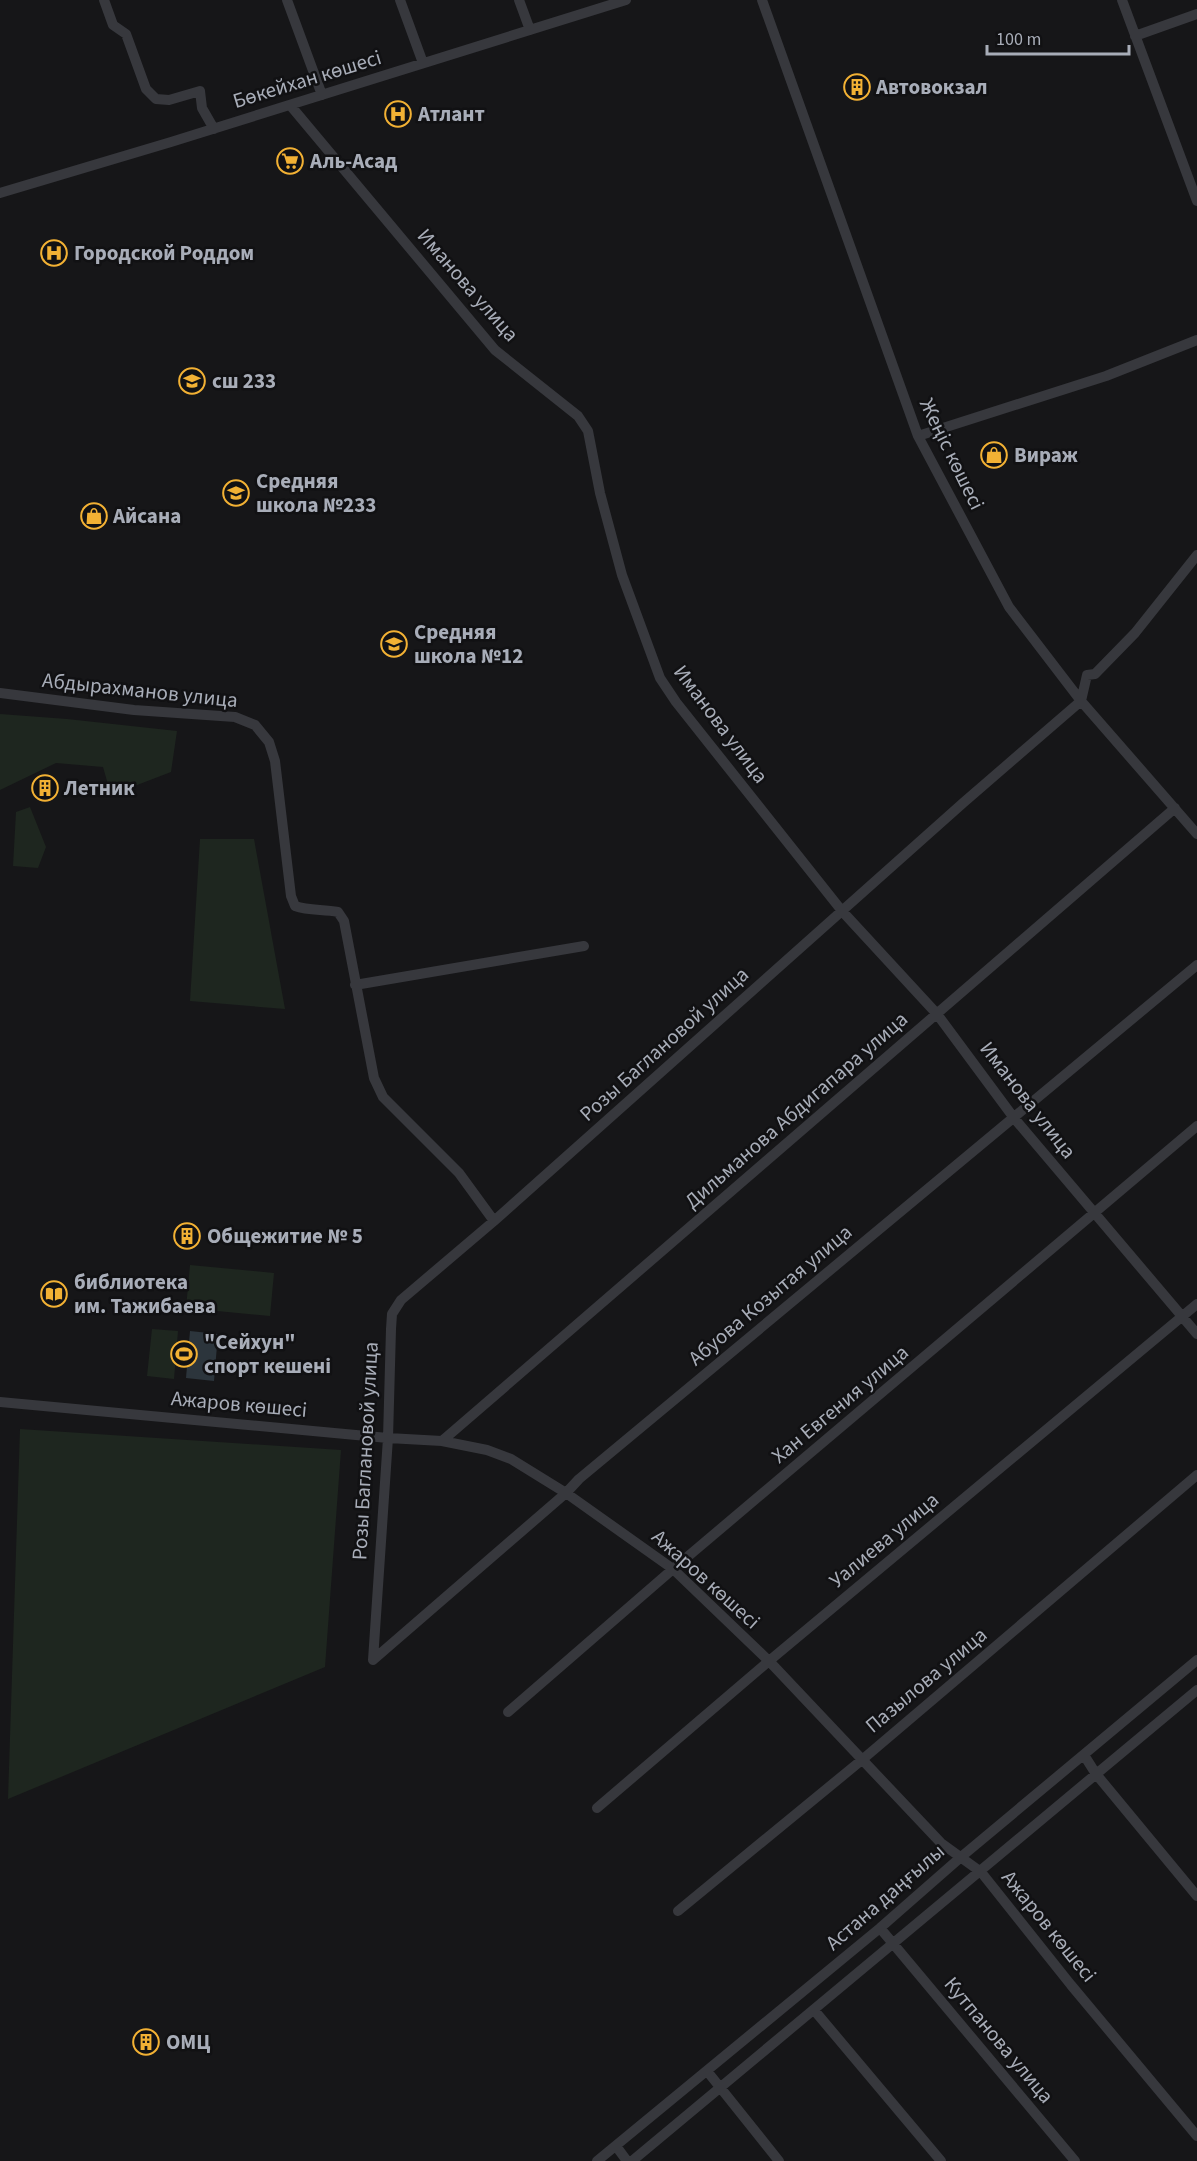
<svg xmlns="http://www.w3.org/2000/svg" width="1197" height="2161" font-family="'Source Sans 3',sans-serif">
	<style>
		.green { fill: #1e261f }
		.water { fill: #2c353c }
		.lines { fill: none; stroke-linecap: round; stroke-linejoin: round }
		.minor { stroke: #37383d; stroke-width: 10 }
		.labels { text-anchor: middle; dominant-baseline: central; stroke-width: 5; stroke-linejoin: round; paint-order: stroke }
		.street-label { font-size: 21px; fill: #a8adb8; stroke: #111113 }
		.poi-label { font-size: 21px; font-weight: bold; fill: #a8adb8; stroke: #111113; text-anchor: start }
	</style>
	<rect width="100%" height="100%" fill="#161618"/>
	<path class="green" d="M0,714l67,5 110,12 -6,41 -60,23 -8,-28 -47,-4 -56,27z
		M30,807l16,40 -8,21 -25,-2 3,-54z
		M200,839h54l31,170 -95,-8z
		M190,1265l84,8 -4,43 -84,-8z
		M152,1329l26,2 -4,48 -27,-3z
		M20,1429l321,21 -16,217 -317,132z"/>
	<path class="water" d="M190,1331l28,3 -4,47 -28,-3z"/>
	<g class="lines">
		<path class="minor" d="M104,0l9,25 13,9 20,55 10,10 13,1 31,-9 2,17 12,21
			M287,0l35,95
			M400,0l23,63
			M519,0l11,30
			M762,0l156,436 91,171 72,94 116,133
			M1122,0l75,201
			M1135,36l62,-22
			M290,105l205,245 83,66 10,15 12,62 22,82 38,103 16,24 166,209 95,103 77,104 183,216
			M0,193l171,-51 455,-142
			M918,436l188,-60 91,-36
			M0,693l134,17 101,7 20,8 14,17 6,19 16,135 4,10c14,5 28,3 43,6l6,9 30,157 9,19 76,76 35,48
			M355,985l229,-39
			M0,1402l388,36 54,3 45,9 24,9 55,34 107,76 96,92 172,182 40,29 90,113 126,151
			M442,1441l733,-633
			M373,1660l15,-222 3,-109 1,-15 9,-14 93,-79 469,-418 118,-102 6,-26 8,-1 40,-41 62,-78
			M373,1660l193,-167 13,-14 618,-514
			M508,1712l165,-143 524,-443
			M1084,1755l12,19 101,122
			M597,1808l172,-147 428,-357
			M678,1911l185,-152 334,-284
			M880,1928l195,233
			M814,2010l127,151
			M707,2071l72,90
			M616,2146l11,15
			M597,2161l283,-233 81,-71 236,-197
			M632,2161l565,-471"/>
	</g>
	<defs>
		<g id="building-ring" transform="scale(1.35)"><circle r="9.5" fill="#111113" stroke="#f2b134" stroke-width="1.5"/><path d="M-4-6H4V6H1V3H-1V6H-4ZM-2.5-4.3h1.7v1.8h-1.7ZM.8-4.3h1.7v1.8H.8ZM-2.5-1h1.7V.8h-1.7ZM.8-1h1.7V.8H.8Z" fill="#f2b134"/></g>
		<g id="hospital-ring" transform="scale(1.35)"><circle r="9.5" fill="#111113" stroke="#f2b134" stroke-width="1.5"/><path d="M-5-5h3v3.5h4V-5h3V5h-3V1.5h-4V5h-3Z" fill="#f2b134"/></g>
		<g id="supermarket-ring" transform="scale(1.35)"><circle r="9.5" fill="#111113" stroke="#f2b134" stroke-width="1.5"/><path d="M-6-5.5h2.5l.6 2H6L4.5 2H-2.5L-4.4-4H-6ZM-1.5 3.2a1.3 1.3 0 1 0 .1 0ZM3 3.2a1.3 1.3 0 1 0 .1 0Z" fill="#f2b134"/></g>
		<g id="school-ring" transform="scale(1.35)"><circle r="9.5" fill="#111113" stroke="#f2b134" stroke-width="1.5"/><path d="M0-5L7-2L0 1L-7-2ZM-4 1L0 2.5L4 1V4Q0 6-4 4Z" fill="#f2b134"/></g>
		<g id="shop-ring" transform="scale(1.35)"><circle r="9.5" fill="#111113" stroke="#f2b134" stroke-width="1.5"/><path d="M-5-2.5h2.3a2.7 3.5 0 0 1 5.4 0H5L5.5 6h-11ZM-1.5-2.5h3a1.5 2.3 0 0 0-3 0Z" fill="#f2b134"/></g>
		<g id="library-ring" transform="scale(1.35)"><circle r="9.5" fill="#111113" stroke="#f2b134" stroke-width="1.5"/><path d="M-6-4Q-3-5.5-.7-3.5V5Q-3 3-6 4ZM6-4Q3-5.5 .7-3.5V5Q3 3 6 4Z" fill="#f2b134"/></g>
		<g id="stadium-ring" transform="scale(1.35)"><circle r="9.5" fill="#111113" stroke="#f2b134" stroke-width="1.5"/><path d="M0-5a6.5 5 0 1 0 0 10a6.5 5 0 1 0 0-10ZM-3.5-1.8h7v3.6h-7Z" fill="#f2b134"/></g>
	</defs>
	<g fill-rule="evenodd">
		<use href="#building-ring" x="857" y="87"/>
		<use href="#hospital-ring" x="398" y="114"/>
		<use href="#supermarket-ring" x="290" y="161"/>
		<use href="#hospital-ring" x="54" y="253"/>
		<use href="#school-ring" x="192" y="381"/>
		<use href="#shop-ring" x="994" y="455"/>
		<use href="#school-ring" x="236" y="493"/>
		<use href="#shop-ring" x="94" y="516"/>
		<use href="#school-ring" x="394" y="644"/>
		<use href="#building-ring" x="45" y="788"/>
		<use href="#building-ring" x="187" y="1236"/>
		<use href="#library-ring" x="54" y="1294"/>
		<use href="#stadium-ring" x="184" y="1354"/>
		<use href="#building-ring" x="146" y="2042"/>
	</g>
	<g class="labels">
		<g class="street-label">
			<text transform="translate(307 79) rotate(-17)">Бөкейхан көшесі</text>
			<text transform="translate(468 285) rotate(49)">Иманова улица</text>
			<text transform="translate(952 454) rotate(64)">Жеңіс көшесі</text>
			<text transform="translate(140 690) rotate(6)">Абдырахманов улица</text>
			<text transform="translate(721 724) rotate(53)">Иманова улица</text>
			<text transform="translate(664 1044) rotate(-42)">Розы Баглановой улица</text>
			<text transform="translate(1028 1100) rotate(52)">Иманова улица</text>
			<text transform="translate(796 1110) rotate(-41)">Дильманова Абдигапара улица</text>
			<text transform="translate(770 1295) rotate(-40)">Абуова Козытая улица</text>
			<text transform="translate(239 1404) rotate(5)">Ажаров көшесі</text>
			<text transform="translate(840 1404) rotate(-40)">Хан Евгения улица</text>
			<text transform="translate(365 1451) rotate(-87)">Розы Баглановой улица</text>
			<text transform="translate(884 1540) rotate(-40)">Уалиева улица</text>
			<text transform="translate(706 1579) rotate(42)">Ажаров көшесі</text>
			<text transform="translate(926 1680) rotate(-40)">Пазылова улица</text>
			<text transform="translate(885 1897) rotate(-41)">Астана даңғылы</text>
			<text transform="translate(1049 1926) rotate(51)">Ажаров көшесі</text>
			<text transform="translate(999 2040) rotate(50)">Кутпанова улица</text>
		</g>
		<g class="poi-label">
			<text x="876" y="87">Автовокзал</text>
			<text x="418" y="114">Атлант</text>
			<text x="310" y="161">Аль-Асад</text>
			<text x="74" y="253">Городской Роддом</text>
			<text x="212" y="381">сш 233</text>
			<text x="1014" y="455">Вираж</text>
			<text x="256" y="481">Средняя<tspan x="256" dy="24">школа №233</tspan></text>
			<text x="113" y="516">Айсана</text>
			<text x="414" y="632">Средняя<tspan x="414" dy="24">школа №12</tspan></text>
			<text x="64" y="788">Летник</text>
			<text x="207" y="1236">Общежитие № 5</text>
			<text x="74" y="1282">библиотека<tspan x="74" dy="24">им. Тажибаева</tspan></text>
			<text x="204" y="1342">"Сейхун"<tspan x="204" dy="24">спорт кешені</tspan></text>
			<text x="166" y="2042">ОМЦ</text>
		</g>
	</g>
	<path d="M987 45v9h142v-9" fill="none" stroke="#a8adb8" stroke-width="3"/>
	<text x="996" y="45" font-size="18" fill="#a8adb8" stroke="#111113" stroke-width="4.5" paint-order="stroke">100 m</text>
</svg>
